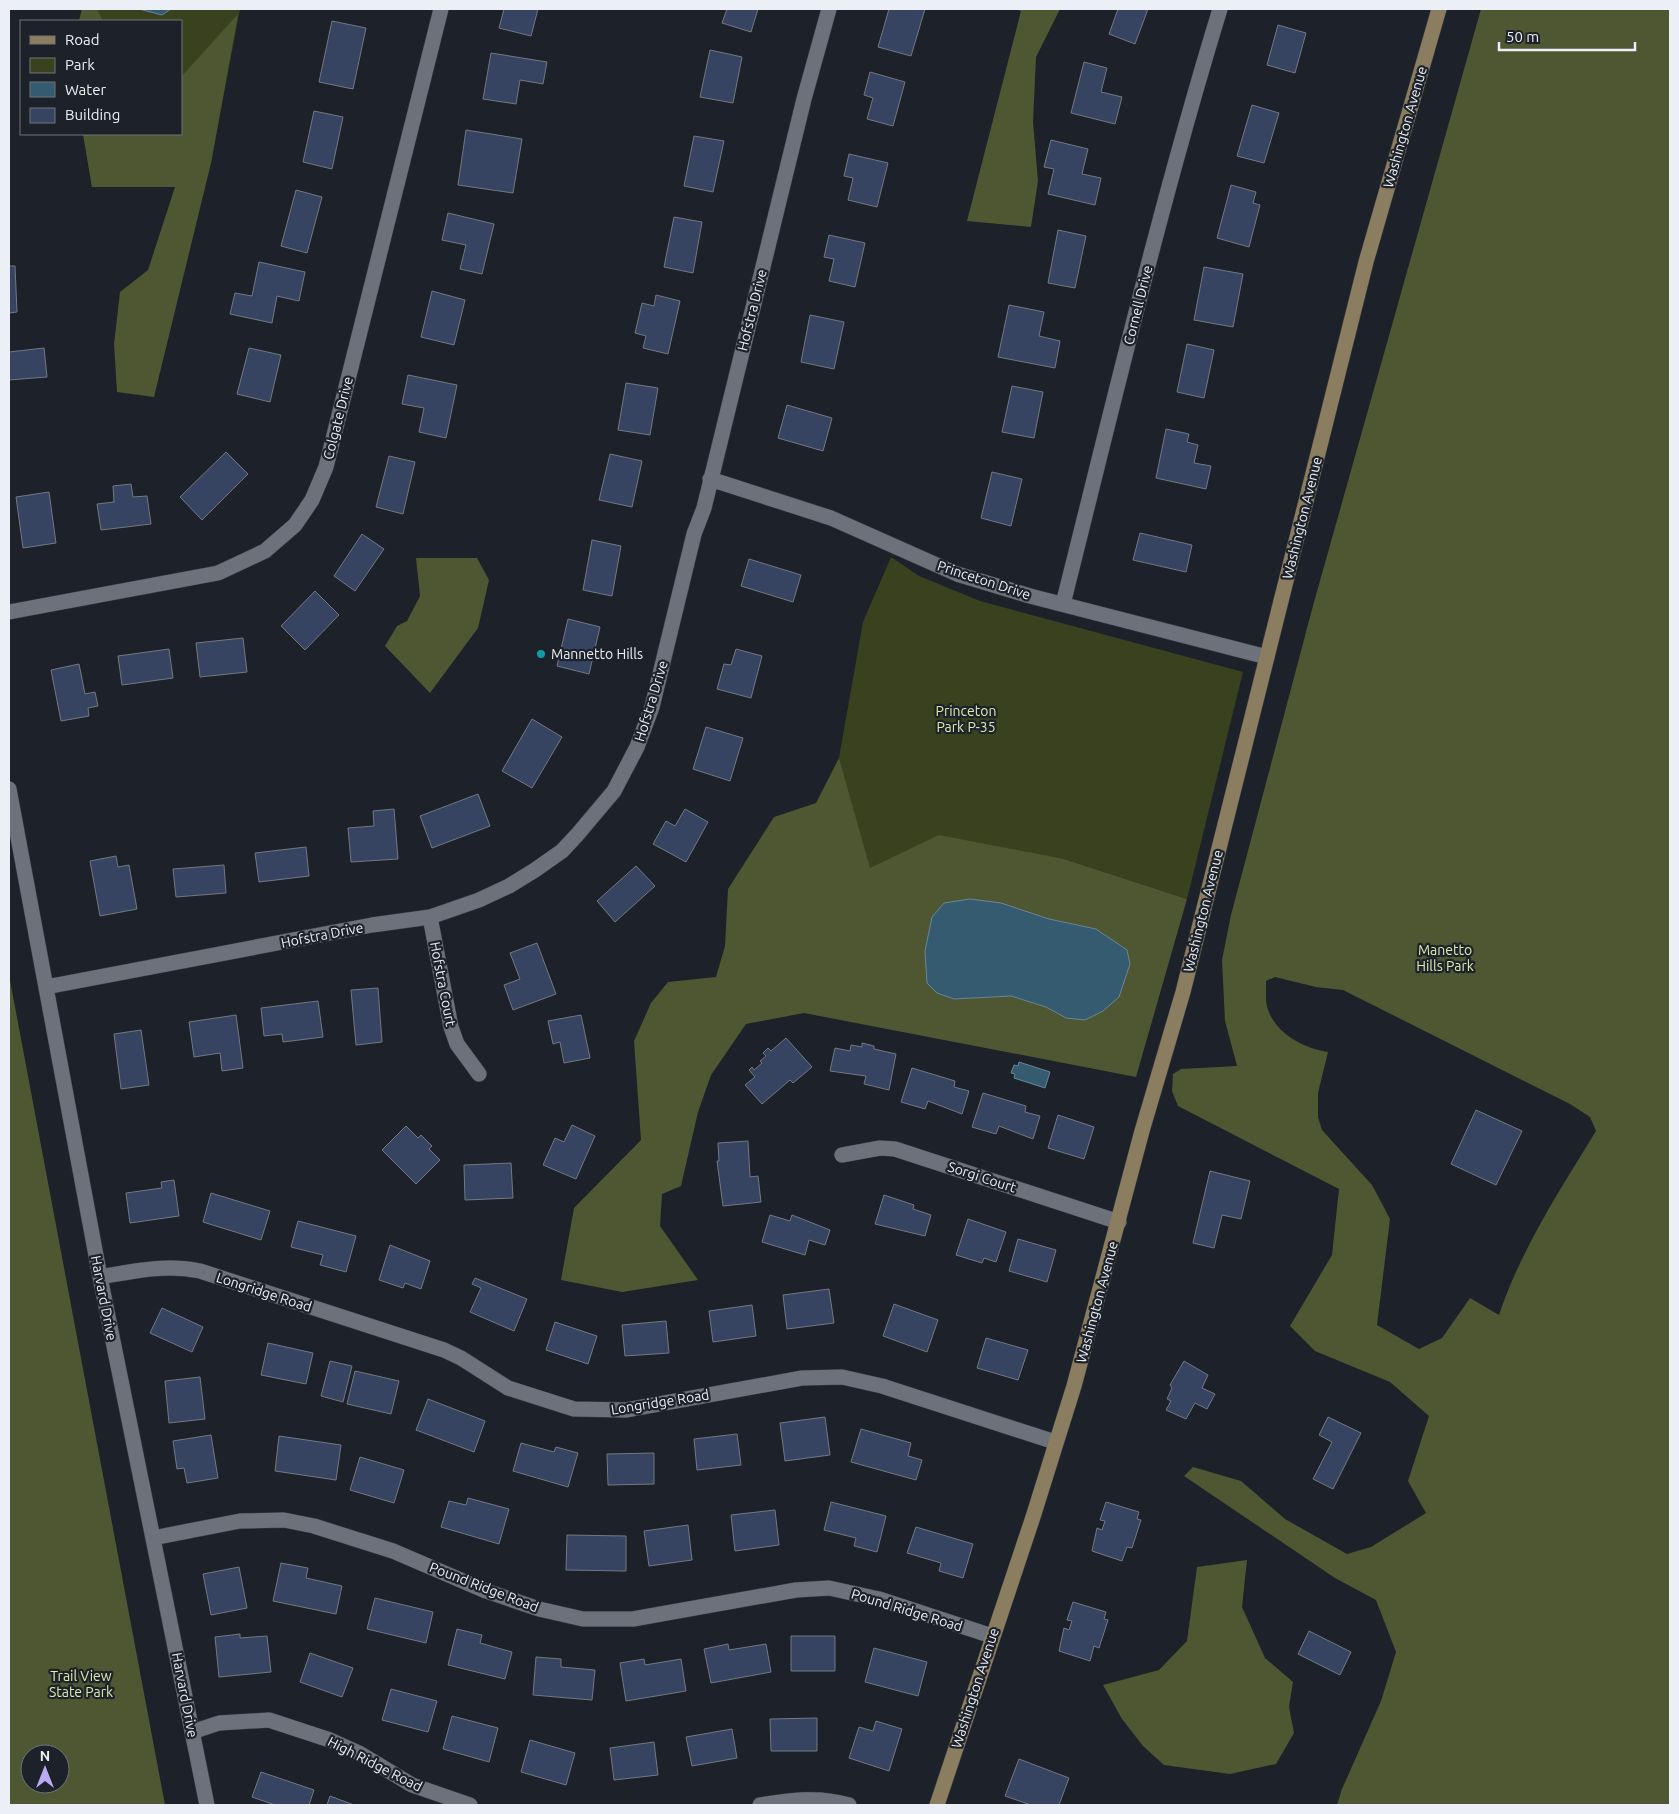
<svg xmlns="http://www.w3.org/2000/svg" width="1679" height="1814" font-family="Ubuntu,sans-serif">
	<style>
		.green { fill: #3a411f }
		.forest { fill: #4e5632; fill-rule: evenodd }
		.water { fill: #345b6f; stroke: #6b8797 }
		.building { fill: #364462; stroke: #737882 }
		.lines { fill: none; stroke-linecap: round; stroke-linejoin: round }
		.street-casing { stroke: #3a3d44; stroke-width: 16 }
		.secondary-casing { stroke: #3a3d44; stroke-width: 16 }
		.street { stroke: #6c717c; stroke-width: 15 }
		.secondary { stroke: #8b7d5f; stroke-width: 15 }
		.culture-dot { fill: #0f9aa8; stroke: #1d222a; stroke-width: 2 }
		.labels { text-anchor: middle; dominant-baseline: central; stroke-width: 4.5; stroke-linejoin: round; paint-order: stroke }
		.street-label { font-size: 14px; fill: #eceff5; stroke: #1d222a }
		.poi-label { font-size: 14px; fill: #eceff5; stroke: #1d222a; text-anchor: start }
		.park-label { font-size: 14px; fill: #ddecab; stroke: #1d222a }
	</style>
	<rect width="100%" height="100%" fill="#1d222a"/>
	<path class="green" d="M82,9h57l23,6 9,-6h69l-29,154 -119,24 -9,-53h98v-113h-102z
		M891,557l28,19 61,25 263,71 -56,227 -123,-40 -199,32 -26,-133 24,-136z"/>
	<path class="forest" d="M82,9h15l6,12h-24z
		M1015,9h45l-24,48 -3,65 5,59 -7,46 -64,-6 54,-210z
		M1481,9h189v1796h-333l5,-16 39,-88 15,-49 -20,-52 -41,-22 -151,-102 9,-9 48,14 44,38 62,35 24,-7 55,-34 -18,-32 21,-65 -39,-34 -75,-31 -25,-25 42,-71 7,-66 -161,-83 -6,-15 1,-17 8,-5 56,-3 -12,-45 -3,-61 9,-45 83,-313zM1275,977l41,10 27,3 227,114 20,13 6,14c-36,59 -75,118 -97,184l-29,-17 -28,40 -23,11 -42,-24 13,-106 -18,-34 -50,-55 -4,-13v-24l10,-41c-26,-4 -58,-21 -62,-51 0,-6 0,-13 0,-20z
		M238,14l-27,149 -57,234 -37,-5 -3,-48 6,-52 28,-22 27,-83h-83l-9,-53h98v-57z
		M416,558h61l12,22 -11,48 -48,65 -45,-47 12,-20 10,-5 13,-25z
		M839,758l31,110 69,-33 125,24 123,40 -51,178 -332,-64 -58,11 -35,51 -13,37 -17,74 -19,8 -2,32 38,54 -76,12 -61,-12 13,-72 67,-68 -7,-99 17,-38 17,-21 48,-5 9,-31 3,-57 46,-72 42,-14zM1049,919l47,10 -30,89 -20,-11 -35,-11 -57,3z
		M9,975l156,830h-156zM30,1754h30v30h-30z
		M1247,1560l-5,47 23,51 28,24 -4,25 5,26 -18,31 -46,10 -66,-9 -21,-19 -21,-27 -19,-34 56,-15 28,-29 10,-74z"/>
	<path class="water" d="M139,9h32l-9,6z
		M970,899l31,4 48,16 47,10 31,21 3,14 -11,33 -16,14 -18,9 -19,-2 -20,-11 -35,-11 -57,3 -17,-6 -10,-10 -2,-32 7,-34 12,-14z
		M1019,1062l31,10 -5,16 -31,-10 1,-4 -4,-1 3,-8 4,1z"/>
	<path class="building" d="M504,9h34l-7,27 -32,-8z
		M727,9h31l-7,23 -29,-9z
		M889,9h36l-14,47 -33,-9z
		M1118,9h30l-13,35 -26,-10z
		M332,21l34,7 -13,61 -34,-7z
		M1278,25l28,8 -11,40 -28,-8z
		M710,50l32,7 -9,46 -33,-6z
		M491,53l56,9 -4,22 -23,-4 -4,24 -33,-5z
		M1084,62l23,6 -6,24 21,5 -7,27 -44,-11z
		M870,72l35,10 -12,44 -26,-7 6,-21 -9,-3z
		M1252,105l27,8 -15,50 -27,-7z
		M314,111l29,6 -11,52 -29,-7z
		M466,130l56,9 -9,54 -55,-8z
		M694,136l30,5 -11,51 -29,-6z
		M1051,140l37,9 -6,25 19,4 -6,27 -47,-11 6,-25 -10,-2z
		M849,154l39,9 -11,44 -29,-7 5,-22 -9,-2z
		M1231,185l25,7 -3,11 7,2 -11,42 -32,-9z
		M296,190l26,7 -15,56 -26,-7z
		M448,213l46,11 -12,50 -22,-5 6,-24 -24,-5z
		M674,217l28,5 -9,51 -29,-6z
		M1058,230l28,6 -11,52 -27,-5z
		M829,235l36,8 -10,44 -26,-6 5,-22 -10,-2z
		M259,262l46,10 -6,29 -22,-5 -5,27 -42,-9 5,-21 17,3z
		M9,266h6l2,46 -8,1z
		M1204,267l39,7 -10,53 -39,-7z
		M432,291l33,9 -11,45 -33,-8z
		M656,295l24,6 -12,53 -25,-6 3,-12 -11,-3 7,-30 12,3z
		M1009,305l35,7 -5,24 21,5 -5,27 -57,-11z
		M810,315l34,7 -10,47 -33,-7z
		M1187,344l27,6 -10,48 -27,-6z
		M44,348l3,29 -38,3v-28z
		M249,348l32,7 -11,47 -33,-8z
		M408,375l49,10 -11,53 -27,-6 5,-24 -22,-4z
		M626,383l32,5 -8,47 -32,-5z
		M1012,386l31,6 -9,46 -32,-6z
		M787,405l45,13 -9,33 -45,-13z
		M1166,429l23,5 -2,8 11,3 -4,18 17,3 -5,23 -50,-11z
		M226,452l22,22 -46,46 -22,-23z
		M610,454l32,7 -10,46 -33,-7z
		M389,456l26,6 -12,52 -27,-7z
		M992,472l30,7 -11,47 -30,-8z
		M131,484l2,13 14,-1 4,28 -50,6 -4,-26 17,-2 -1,-16z
		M49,492l7,51 -33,5 -7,-51z
		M1140,533l52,12 -6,27 -53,-12z
		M362,534l22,15 -29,42 -21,-15z
		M592,540l29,6 -9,50 -29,-6z
		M749,559l52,16 -8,27 -52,-16z
		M315,591l24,24 -34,35 -24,-24z
		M568,619l32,8 -11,47 -32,-8z
		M243,638l4,34 -47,5 -4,-34z
		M169,649l4,29 -51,7 -4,-29z
		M736,649l26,7 -11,42 -34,-9 7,-25 7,1z
		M79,664l6,30 10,-2 3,14 -10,2 1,8 -28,5 -10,-51z
		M532,719l30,18 -30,51 -30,-17z
		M706,727l37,11 -13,43 -37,-12z
		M478,794l12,32 -58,22 -12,-32z
		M394,809l4,50 -47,3 -3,-34 26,-2 -1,-15z
		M685,809l23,13 -22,40 -33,-18 13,-23 9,5z
		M306,847l3,29 -50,6 -4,-29z
		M116,856l2,11 11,-2 8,44 -37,7 -10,-55z
		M224,865l2,28 -50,4 -3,-28z
		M636,866l19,20 -40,36 -18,-21z
		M537,943l19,51 -43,16 -9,-25 16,-6 -10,-26z
		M378,988l4,54 -26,3 -5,-55z
		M318,1001l5,36 -40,5 -1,-8 -18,2 -3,-28z
		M236,1015l7,53 -21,3 -2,-18 -26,4 -5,-35z
		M581,1015l9,43 -26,5 -4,-21 -7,2 -5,-23z
		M141,1030l8,55 -28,4 -7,-55z
		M786,1038l26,29 -19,16 -3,-3 -28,24 -17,-19 10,-8 -6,-7 3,-3 2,3 8,-7 -2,-2 6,-5 -3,-3 5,-5 3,3z
		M862,1043l12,3v3l22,5 -7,36 -25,-6 2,-8 -36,-5 5,-23 15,3 1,-6 11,2z
		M912,1068l43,13 -1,6 15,4 -7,23 -34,-13 -3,8 -24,-7z
		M983,1093l43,13 -1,6 15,4 -7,23 -34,-13 -3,8 -24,-7z
		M1476,1110l46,21 -26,54 -45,-21z
		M1058,1115l36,12 -10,32 -36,-11z
		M572,1125l23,11 -19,43 -33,-14 12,-27 9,4z
		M406,1126l12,12 3,-3 11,11 -3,3 11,11 -24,24 -34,-34z
		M748,1141l2,36 8,-1 3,26 -38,4 -6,-45h2l-1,-18z
		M511,1163l2,35 -48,2 -1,-35z
		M1210,1171l40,10 -9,38 -19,-4 -8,33 -21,-5z
		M174,1180l5,36 -49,7 -4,-30 36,-5 -1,-6z
		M211,1193l59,18 -9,29 -58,-18z
		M884,1195l30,10 -1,4 18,6 -6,21 -50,-12z
		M770,1215l20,6 2,-6 38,15 -5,15 -16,-5 -4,15 -43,-13z
		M968,1219l38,13 -10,30 -12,-4 -2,5 -26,-8z
		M298,1221l58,15 -10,36 -26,-7 3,-10 -32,-8z
		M1018,1239l38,11 -9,32 -38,-11z
		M390,1245l40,16 -9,28 -16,-6 -2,5 -24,-8z
		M475,1278l52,21 -13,32 -44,-19 11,-24 -9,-4z
		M829,1289l5,34 -47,6 -4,-34z
		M894,1304l44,16 -11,32 -44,-16z
		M752,1305l4,31 -43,6 -4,-31z
		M162,1308l41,19 -11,25 -42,-19z
		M666,1321l3,32 -44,3 -3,-31z
		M555,1322l42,14 -9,28 -42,-14z
		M986,1338l42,12 -10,30 -41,-12z
		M268,1343l45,10 -7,31 -45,-9z
		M330,1361l22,5 -9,36 -22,-6z
		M1184,1361l24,14 -6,13 13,6 -8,15 -12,-6 -9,16 -20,-9 5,-9 -4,-2 5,-11 -2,-3z
		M355,1371l44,10 -8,33 -44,-10z
		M200,1377l5,42 -36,4 -4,-42z
		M428,1399l57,22 -11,31 -58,-22z
		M825,1417l5,38 -45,6 -5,-38z
		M1328,1417l33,16 -28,56 -20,-10 19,-37 -13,-7z
		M861,1429l50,14 -3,13 14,4 -6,20 -65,-18z
		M737,1434l4,31 -44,5 -3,-31z
		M211,1435l7,43 -31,5 -3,-15 -7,1 -4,-28z
		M279,1436l62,9 -5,35 -61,-9z
		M521,1443l33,9 2,-5 22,6 -10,34 -55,-16z
		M654,1453v31l-46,1 -1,-31z
		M360,1457l44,13 -10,33 -44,-13z
		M468,1498l41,11 -10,35 -58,-17 8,-26 17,4z
		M831,1502l55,14 -9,36 -23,-6 2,-8 -32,-8z
		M1106,1502l33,10 -2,7 4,1 -9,28 -5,-1 -5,14 -30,-10 5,-23 5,2 3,-9 -5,-1z
		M775,1510l4,35 -44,6 -4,-36z
		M688,1525l4,35 -43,6 -5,-35z
		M916,1527l57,17 -10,34 -24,-7 2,-8 -34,-10z
		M567,1535l59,1v35l-60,-1z
		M281,1563l27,5 -2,10 36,8 -6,28 -63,-13z
		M239,1567l8,41 -36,7 -8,-41z
		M375,1598l58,14 -7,31 -59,-14z
		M1073,1602l33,10 -2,7 4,1 -9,28 -5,-2 -4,15 -31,-10 5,-23 5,2 3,-9 -5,-1z
		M457,1629l25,6 -2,8 32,9 -7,27 -57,-14z
		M1309,1631l42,21 -11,23 -42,-21z
		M240,1634v4l27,-2 4,36 -52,5 -4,-40z
		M791,1636h44v35h-44z
		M728,1644l1,6 37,-6 5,28 -60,11 -7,-34z
		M874,1648l53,14 -9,34 -53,-14z
		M310,1653l43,15 -11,29 -42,-15z
		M536,1657l25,2v8l34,3 -3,30 -59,-5z
		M644,1659l1,6 36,-6 5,32 -60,10 -6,-38z
		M391,1689l46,12 -9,31 -46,-12z
		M452,1716l46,12 -9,34 -46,-13z
		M817,1718v33h-46l-1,-32z
		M876,1721l26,8 -13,42 -40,-13 10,-31 14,4z
		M732,1729l5,29 -45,8 -6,-29z
		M530,1740l45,13 -9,32 -45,-13z
		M654,1742l4,33 -44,5 -4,-32z
		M1019,1759l50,19 -10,27h-28l-26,-9z
		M261,1772l53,18 -5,15h-34l-23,-8z
		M330,1796l24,9h-27z"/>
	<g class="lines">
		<g class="street-casing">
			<path id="street" d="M710,479l121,39 126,56 73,22 237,61
				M1063,604c50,-199 97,-399 157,-595
				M9,612l209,-39 47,-22 30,-26 17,-25 14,-33 115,-458
				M9,789l91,488 107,528
				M430,917l21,110 6,17 22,30
				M46,987l326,-62 58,-8 49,-17 30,-14 26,-16 27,-19 15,-16 37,-44 23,-44 15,-40 42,-173 10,-26 100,-409 25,-90
				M842,1155l38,-7 15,1 224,73
				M100,1277c34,-6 66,-13 100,-6l244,79 17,8 47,30 66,21 52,1 176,-32 40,-1 40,9 173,56
				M153,1538l87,-17 44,-1 30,6 79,25 93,40 53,18 44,10h50l163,-29 33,-2 50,11 113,37
				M192,1732l27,-9 50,-3 61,20 29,13 53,32 58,20
				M760,1805c30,-5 59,-9 89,0"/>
		</g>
		<g class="secondary-casing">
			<path id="secondary" d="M937,1805l96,-288 41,-131 68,-255 41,-139 183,-730 73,-253"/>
		</g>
		<use href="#street" class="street"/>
		<use href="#secondary" class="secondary"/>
	</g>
	<circle class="culture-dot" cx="541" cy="654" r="5"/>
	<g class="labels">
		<g class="street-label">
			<text transform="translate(1405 127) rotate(-74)">Washington Avenue</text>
			<text transform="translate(1138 305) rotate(-76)">Cornell Drive</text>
			<text transform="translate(752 310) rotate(-76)">Hofstra Drive</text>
			<text transform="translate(338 418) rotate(-76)">Colgate Drive</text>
			<text transform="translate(1302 518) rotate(-76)">Washington Avenue</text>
			<text transform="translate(984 580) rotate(18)">Princeton Drive</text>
			<text transform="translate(651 701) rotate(-73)">Hofstra Drive</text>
			<text transform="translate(1203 911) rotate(-76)">Washington Avenue</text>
			<text transform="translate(322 935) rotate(-11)">Hofstra Drive</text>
			<text transform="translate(443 984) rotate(79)">Hofstra Court</text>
			<text transform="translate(982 1177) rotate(18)">Sorgi Court</text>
			<text transform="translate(264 1292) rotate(18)">Longridge Road</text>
			<text transform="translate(104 1298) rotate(79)">Harvard Drive</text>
			<text transform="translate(1097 1302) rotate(-75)">Washington Avenue</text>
			<text transform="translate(660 1402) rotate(-9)">Longridge Road</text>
			<text transform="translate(484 1587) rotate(21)">Pound Ridge Road</text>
			<text transform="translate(907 1610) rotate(17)">Pound Ridge Road</text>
			<text transform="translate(975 1688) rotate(-72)">Washington Avenue</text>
			<text transform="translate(185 1695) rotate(79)">Harvard Drive</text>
			<text transform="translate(375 1764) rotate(27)">High Ridge Road</text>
		</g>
		<g class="poi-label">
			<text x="551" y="654">Mannetto Hills</text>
		</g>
		<g class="park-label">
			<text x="966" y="711">Princeton<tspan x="966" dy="16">Park P-35</tspan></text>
			<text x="1445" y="950">Manetto<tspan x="1445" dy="16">Hills Park</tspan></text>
			<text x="81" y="1676">Trail View<tspan x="81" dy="16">State Park</tspan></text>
		</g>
	</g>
	<rect width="1679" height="1814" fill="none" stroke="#eceff5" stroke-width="20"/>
	<rect x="20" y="20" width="162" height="115" fill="#1d222a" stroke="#70747b"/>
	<rect x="30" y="36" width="25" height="8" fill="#8b7d5f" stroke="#70747b"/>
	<text x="65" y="45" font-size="15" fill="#eceff5">Road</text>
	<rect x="30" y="58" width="25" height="15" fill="#3a411f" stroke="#70747b"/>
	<text x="65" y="70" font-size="15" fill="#eceff5">Park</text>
	<rect x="30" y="82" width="25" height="15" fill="#345b6f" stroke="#70747b"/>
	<text x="65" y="95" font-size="15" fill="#eceff5">Water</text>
	<rect x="30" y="108" width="25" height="15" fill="#364462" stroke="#70747b"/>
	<text x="65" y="120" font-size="15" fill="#eceff5">Building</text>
	<g transform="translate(45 1769)"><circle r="24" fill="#1d222a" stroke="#70747b"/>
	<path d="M0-4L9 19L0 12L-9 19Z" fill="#bbaaf6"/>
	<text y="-8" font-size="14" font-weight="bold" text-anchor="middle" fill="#eceff5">N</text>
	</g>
	<path d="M1499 42v8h136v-8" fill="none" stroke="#eceff5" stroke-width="2.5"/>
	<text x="1506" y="42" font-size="15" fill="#eceff5" stroke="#1d222a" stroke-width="4" paint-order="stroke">50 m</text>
</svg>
